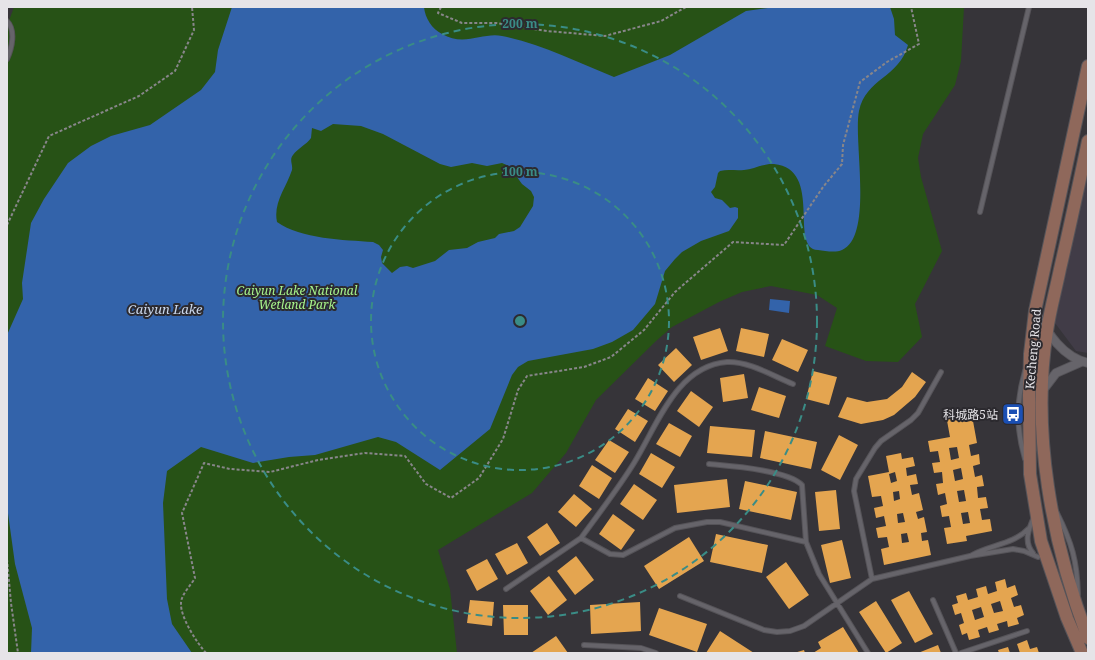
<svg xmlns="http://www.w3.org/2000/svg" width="1095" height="660" font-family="'Noto Serif','Noto Sans SC',serif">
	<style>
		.built { fill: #413c47 }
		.green { fill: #275216 }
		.water { fill: #3363aa; fill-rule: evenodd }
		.building { fill: #e4a550; fill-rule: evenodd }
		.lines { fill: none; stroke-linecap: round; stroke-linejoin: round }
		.service-casing { stroke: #555358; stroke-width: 6 }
		.minor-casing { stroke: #555358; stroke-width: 10 }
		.secondary-casing { stroke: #555358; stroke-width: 14 }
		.path { stroke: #88868a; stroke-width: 2; stroke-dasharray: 3 2; stroke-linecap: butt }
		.service { stroke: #66646a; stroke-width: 4 }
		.minor { stroke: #66646a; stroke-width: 8 }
		.secondary { stroke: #8f685b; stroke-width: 12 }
		.ring { fill: none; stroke: #3a8c86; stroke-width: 2; stroke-dasharray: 7 5 }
		.labels { text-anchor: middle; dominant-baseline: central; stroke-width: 4; stroke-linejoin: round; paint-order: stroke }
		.park-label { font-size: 12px; font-style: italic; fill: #a6f38b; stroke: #2c2a2f }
		.street-label { font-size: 12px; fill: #e6e4e8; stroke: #2c2a2f }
		.poi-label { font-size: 12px; fill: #e6e4e8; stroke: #2c2a2f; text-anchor: end }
		.water-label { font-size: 13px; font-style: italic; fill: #cbd8ec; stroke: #2c2a2f }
		.centre { fill: #3a8c86; stroke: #2c2a2f; stroke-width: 2 }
		.ring-label { font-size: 12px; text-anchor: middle; font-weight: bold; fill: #3a8c86; stroke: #2c2a2f; stroke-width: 4; stroke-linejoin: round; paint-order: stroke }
	</style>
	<rect width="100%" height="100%" fill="#363439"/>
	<path class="built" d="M1088,169v184l-12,-2 -21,-28z"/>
	<path class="green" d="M14,7h950l-3,54 -6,24 -32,49 -5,24 3,19 21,74 -27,53 7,33 -24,25 -32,-1 -41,-15 12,-38 -20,-13 -46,-9 -29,6 -23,10 -47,25 -16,14 -60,59 -30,53 -34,40 -94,57 12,39 7,64h-450v-627z"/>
	<path class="water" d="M232,7h192c1,11 8,22 18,27 22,13 41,-2 60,2 39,8 75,26 112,41l56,-22 76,-44 30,-4h114l4,12 1,16 13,10c-9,33 -42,33 -49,66 -6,29 15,125 -17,139 -6,3 -17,1 -24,0 -30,-1 6,-81 -44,-86 -10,-1 -20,5 -30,6 -8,1 -16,-1 -24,1l-2,2 -3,14 -4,5 4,6 7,2 8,8 5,-1 3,1v10l-9,13 -28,10 -19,11 -7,7 -10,12 -10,33 -22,26 -21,12 -19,7 -65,12 -10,6 -6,8 -22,54 -50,41 -44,-28 -18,-5 -63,18 -26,2 -36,6 -52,-16 -34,24 -4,32 4,96 5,25 20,29h-161l1,-25 -17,-64 -8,-58v-171l16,-36 -1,-16 9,-60 13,-24 24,-36 23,-17 20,-10 39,-11 51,-35 14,-18 3,-22zM333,124l28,2 22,8 57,30 11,3 21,-4 15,3 15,-3 7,3 13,18 9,7 3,6 -1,9 -13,21 -6,4 -15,3 -4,4 -17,4 -11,6 -18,2 -14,11 -22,7 -6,-2 -7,1 -8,6 -10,-10 -1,-6 2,-7 -4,-5 -6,-3c-29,-2 -72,-3 -96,-20 -4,-19 9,-34 15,-52 1,-6 -3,-10 1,-15 5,-7 13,-10 18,-17l1,-10 9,3z
		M770,299l20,2 -1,12 -20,-3z"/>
	<path class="building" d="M720,328l8,23 -27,9 -8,-23z
		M741,328l28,6 -5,23 -28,-6z
		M782,339l26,11 -10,22 -26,-12z
		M676,348l16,17 -18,17 -16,-17z
		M813,371l24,6 -8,28 -23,-6z
		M912,372l14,10 -11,15 -21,18 -11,5 -22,4 -23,-7 9,-20 20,5 20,-3 15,-12z
		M744,374l4,24 -25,4 -3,-24z
		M648,378l20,13 -13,20 -20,-12z
		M759,387l27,9 -7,22 -28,-8z
		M691,391l22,16 -14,20 -22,-16z
		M628,409l20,12 -13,21 -20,-13z
		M971,410l6,33 -8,2 2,11 8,-2 1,10 -7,2 2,11 7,-2 2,11 -7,1 1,11 8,-1 2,11 -8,1 2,11 8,-1 2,12 -26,5 1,5 -20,3 -3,-16 7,-1 -2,-11 -7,1 -2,-11 7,-2 -2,-11 -7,2 -2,-11 7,-1 -1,-11 -8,1 -2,-10 8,-1 -2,-11 -8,1 -2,-11 22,-4 -4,-22zM957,447l2,11 -8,2 -2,-12zM961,468l2,11 -8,2 -2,-11zM964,490l2,11 -7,1 -2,-11zM968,512l2,11 -7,1 -2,-11z
		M669,423l23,13 -12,21 -24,-13z
		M710,426l45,4 -3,27 -45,-4z
		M765,431l52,11 -6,27 -51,-11z
		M839,435l19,10 -18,35 -19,-10z
		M609,440l20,12 -14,21 -20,-13z
		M651,453l24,14 -13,21 -23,-14z
		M901,453l1,6 11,-2 2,9 -9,2 1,8 9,-2 2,10 -8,1 2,10 7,-2 4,17 -7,2 2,7 6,-2 3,15 -6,1 1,8 6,-1 3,15 -47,10 -3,-16 8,-2 -2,-10 -9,1 -2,-10 10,-2 -2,-10 -8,2 -2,-10 9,-2 -2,-10 -9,1 -4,-21 21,-4 -3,-16zM895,472l2,9 -6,2 -2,-9zM899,491l1,8 -6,2 -1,-9zM903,513l2,9 -7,1 -1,-9zM907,533l2,9 -7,1 -1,-9z
		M592,465l20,13 -13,21 -20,-13z
		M727,479l3,28 -53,6 -3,-28z
		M745,481l52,11 -6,28 -52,-11z
		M634,484l23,16 -14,20 -23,-16z
		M836,490l4,39 -21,2 -4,-39z
		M574,494l18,15 -16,18 -18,-15z
		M613,514l22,16 -14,20 -22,-16z
		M547,523l13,20 -20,13 -13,-19z
		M716,534l52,11 -6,28 -52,-11z
		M689,537l15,24 -45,28 -15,-23z
		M842,540l9,38 -21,5 -9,-38z
		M517,543l11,20 -21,12 -12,-21z
		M576,556l18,24 -19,15 -18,-24z
		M487,559l11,20 -21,12 -11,-21z
		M786,562l23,33 -20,14 -23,-32z
		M549,576l18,24 -19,15 -18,-24z
		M1005,579l2,9 8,-3 3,10 -7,3 3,9 7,-2 3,10 -7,3 2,6 -11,3 -1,-6 -10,3 2,6 -10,3 -2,-6 -9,3 2,7 -11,3 -2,-7 -5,2 -3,-10 5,-2 -3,-10 -6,2 -3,-10 6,-2 -2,-7 10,-3 2,7 10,-3 -2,-8 10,-3 2,8 9,-3 -2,-9zM1000,601l3,10 -9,2 -3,-9zM981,607l3,10 -9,3 -3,-10z
		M909,591l24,43 -18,9 -24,-43z
		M470,600l24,2 -2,24 -25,-3z
		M876,601l26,42 -16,10 -27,-41z
		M640,602l1,29 -50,3 -1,-29z
		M503,605h25v30h-24z
		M659,608l48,16 -10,28 -48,-17z
		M843,627l16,26h-46l8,-5 -3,-6z
		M720,631l34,22h-48z
		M556,636l12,17h-37z
		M1027,640l3,9 7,-2 2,6h-19l-3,-9z
		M938,645l3,8h-23z
		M1008,647l2,6h-11l-1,-3z
		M804,650l1,3h-11z"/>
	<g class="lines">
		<g class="service-casing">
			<path id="service" d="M7,21c9,9 5,27 0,38
				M980,212l49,-205
				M1025,371c-9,31 -9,57 0,88
				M709,464c21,2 79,6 93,21l4,57 13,32 49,79
				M1057,513c15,30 20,48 21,81
				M581,538c18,-25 37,-49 53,-75 23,-37 42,-97 93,-101 22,-1 46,14 66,22
				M1033,553c-10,-11 -4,-25 1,-36
				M972,555c18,-10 42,-11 56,-26
				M872,579l-18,-88 2,-12 19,-31 6,-7 30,-21 7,-7 23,-41
				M506,589l75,-51 29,16 13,1 52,-27 32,-6h13l86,20
				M680,596l84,34 13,2 13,-1 14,-5 68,-47 98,-23 43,-7 11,2 14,6
				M933,600l23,53
				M584,645l57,3 15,5
				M961,653l66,-22"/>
		</g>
		<g class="minor-casing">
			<path id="minor" d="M1035,311c13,22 27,46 53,52
				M1043,390l13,-17 25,-11"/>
		</g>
		<g class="secondary-casing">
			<path id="secondary" d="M1088,141c-9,43 -18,85 -28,128 -4,20 -10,41 -13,62 -16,101 5,212 41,307
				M1082,653l-15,-35 -26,-77 -11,-67 -1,-79 1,-41 5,-43 53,-245"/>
		</g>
		<path class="path" d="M441,7l-3,6 24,10h34l51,8 58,5 56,-15 25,-14
			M7,225l42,-89 90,-40 36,-25 19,-41 -2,-23
			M7,559l4,44 7,50
			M206,653c-9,-10 -26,-36 -25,-50 0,-8 10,-18 14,-25l-13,-65 22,-50 26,6 40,3 48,-12 47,-7 40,3 21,28 25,14 28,-20 24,-39 15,-49 9,-14 57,-9 27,-10 33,-27 31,-38 58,-50 51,3 39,-58 19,-23 1,-19 17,-63 27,-20 32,-18 -8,-37"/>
		<use href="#service" class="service"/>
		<use href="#minor" class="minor"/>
		<use href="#secondary" class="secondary"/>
	</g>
	<g class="ring">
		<circle cx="520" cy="321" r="149"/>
		<circle cx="520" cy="321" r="297"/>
	</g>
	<defs>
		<g id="bus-square" transform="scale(1.15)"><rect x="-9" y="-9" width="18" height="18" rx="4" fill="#1a4fb4" stroke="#2c2a2f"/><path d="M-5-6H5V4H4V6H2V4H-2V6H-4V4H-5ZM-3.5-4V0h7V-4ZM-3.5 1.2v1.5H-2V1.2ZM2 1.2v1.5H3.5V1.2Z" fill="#fff"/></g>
	</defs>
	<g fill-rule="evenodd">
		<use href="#bus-square" x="1013" y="414"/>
	</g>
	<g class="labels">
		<g class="park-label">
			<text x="297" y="290">Caiyun Lake National<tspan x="297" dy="14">Wetland Park</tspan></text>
		</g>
		<g class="street-label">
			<text transform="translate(1033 349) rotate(-85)">Kecheng Road</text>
		</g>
		<g class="poi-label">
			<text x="998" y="414">科城路5站</text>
		</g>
		<g class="water-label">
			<text x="165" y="309">Caiyun Lake</text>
		</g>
	</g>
	<circle cx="520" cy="321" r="6" class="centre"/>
	<g class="ring-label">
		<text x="520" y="28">200 m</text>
		<text x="520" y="176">100 m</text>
	</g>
	<rect width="1095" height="660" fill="none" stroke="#e6e4e8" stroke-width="16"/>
</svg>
